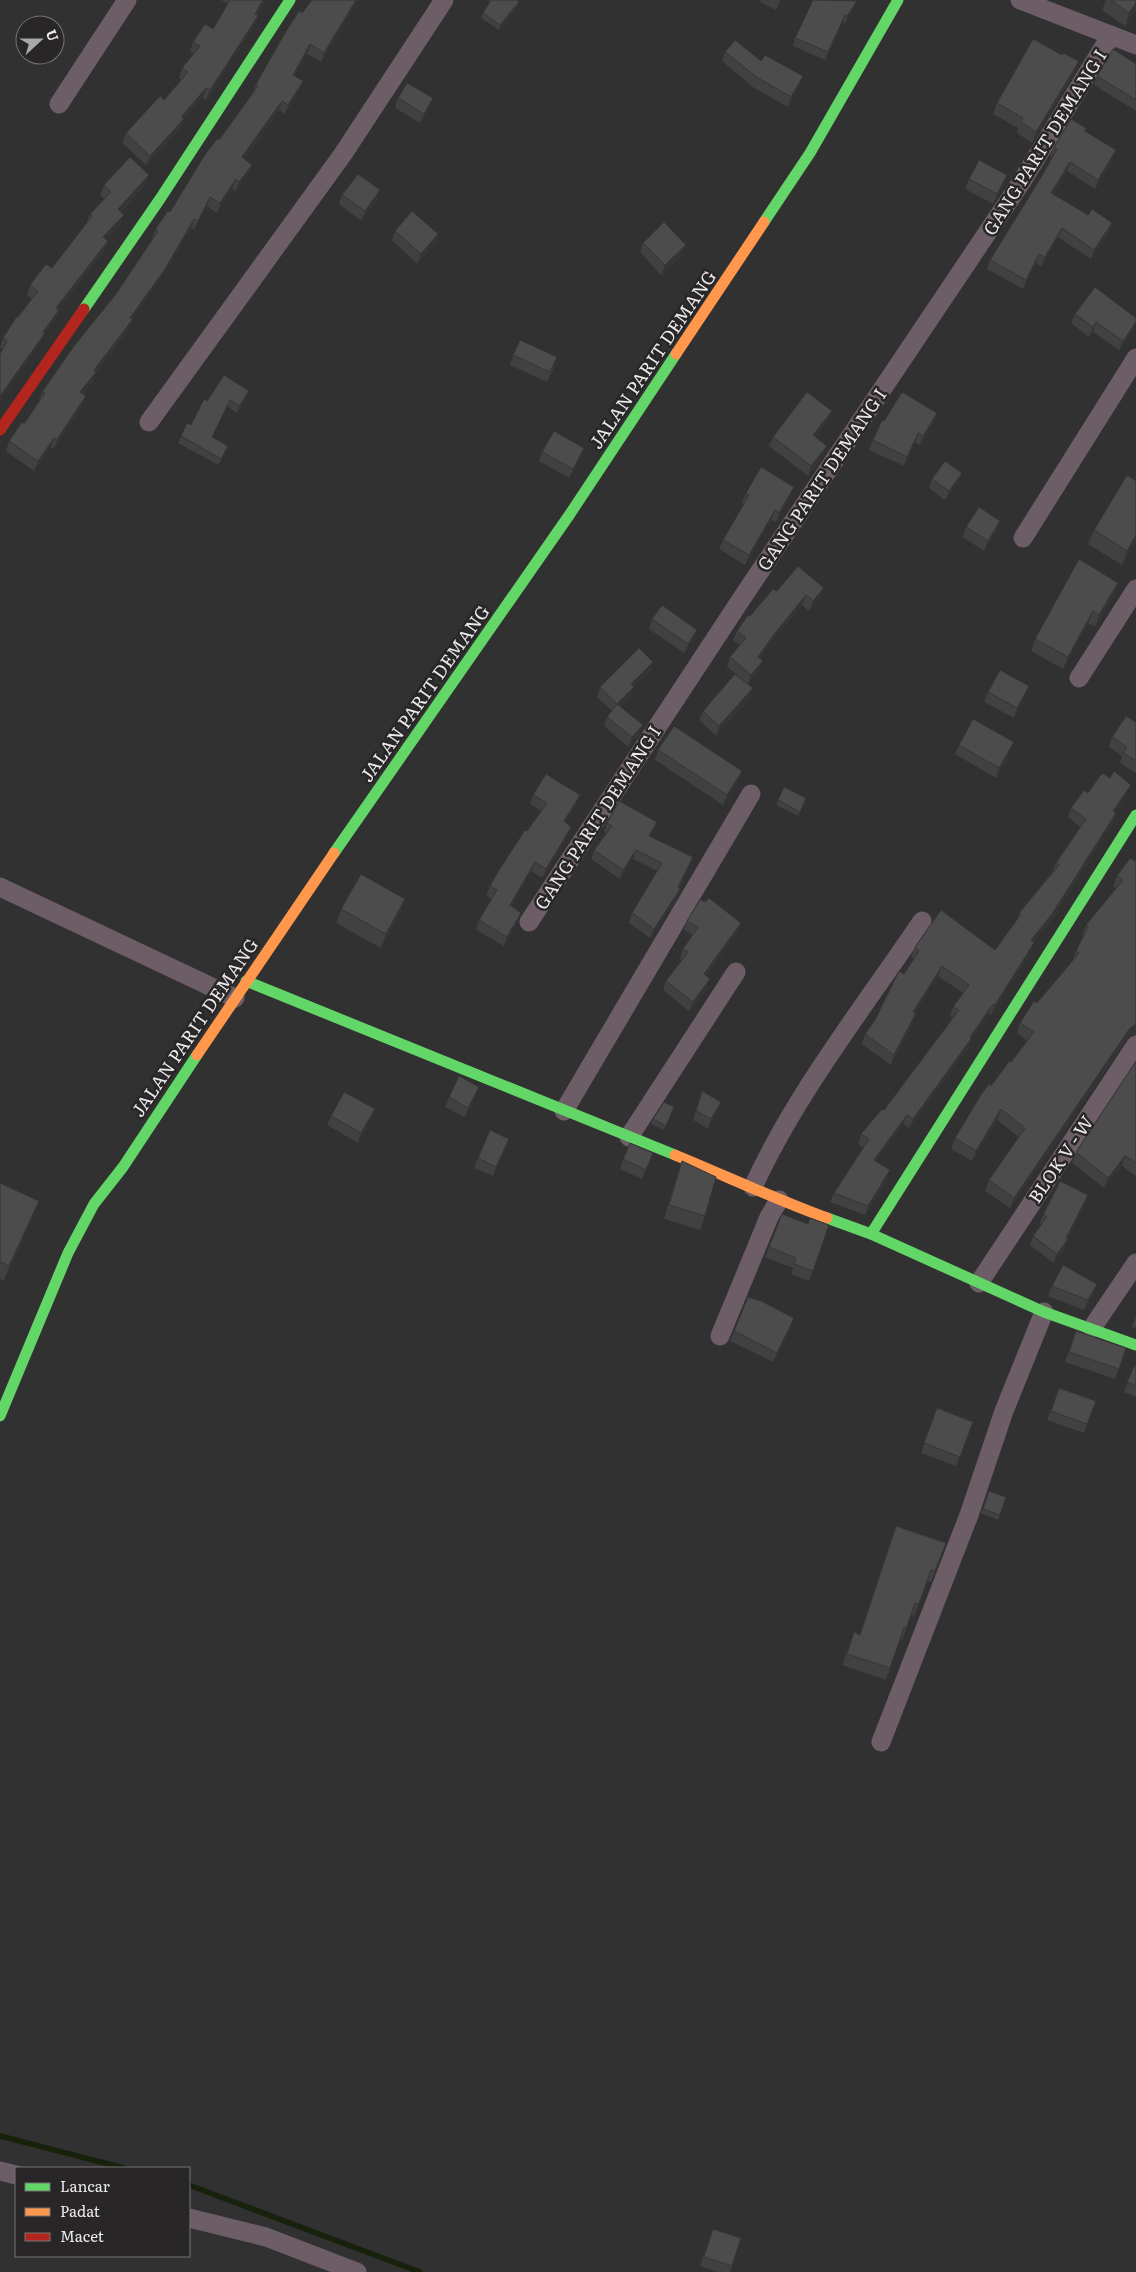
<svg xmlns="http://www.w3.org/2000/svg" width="1136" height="2272" font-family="Literata,serif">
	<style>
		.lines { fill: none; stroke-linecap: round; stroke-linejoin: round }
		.stream { stroke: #16220b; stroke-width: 5.5 }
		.street { stroke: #6c5d67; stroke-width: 19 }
		.fast { stroke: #63d668; stroke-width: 11 }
		.slow { stroke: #ff974d; stroke-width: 11 }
		.jam { stroke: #b3261e; stroke-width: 11 }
		.wall { fill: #424142 }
		.shaded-wall { fill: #363536 }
		.building { fill: #4d4c4d; stroke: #363536 }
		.labels { text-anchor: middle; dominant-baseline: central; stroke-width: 5; stroke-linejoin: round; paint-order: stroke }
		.street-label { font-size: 18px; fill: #ebe9ea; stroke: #282627 }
	</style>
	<rect width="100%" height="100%" fill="#313131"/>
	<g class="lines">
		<path class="stream" d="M0,2136l124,32
			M189,2185l231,87"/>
		<path class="street" d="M1020,0l116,45
			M59,104l68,-104
			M149,422l194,-268 101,-154
			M1023,538l113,-180
			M1079,678l57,-89
			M0,887l235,111
			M529,922l213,-324 280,-417 89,-146
			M564,1111l187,-317
			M629,1137l107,-165
			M753,1187c43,-94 111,-180 169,-266
			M979,1283l157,-238
			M1092,1328l44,-65
			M720,1336l49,-119 10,-17
			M881,1742l88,-227 35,-104 40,-99
			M0,2171l16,4
			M189,2218l77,19 91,35"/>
		<path class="fast" d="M764,222l46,-69 88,-153
			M84,309l76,-110 130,-199
			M334,853l236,-339 106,-160
			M246,981l429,174
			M827,1218l44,16 173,78 92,33
			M871,1234l265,-419
			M0,1416l68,-163 26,-49 29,-37 74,-112"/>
		<path class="slow" d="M676,354l88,-132
			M197,1055l137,-202
			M675,1155c51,21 100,44 152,63"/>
		<path class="jam" d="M0,430l84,-121"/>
	</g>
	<path class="wall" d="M221,0h44l-8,15 1,1 -3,9 -49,75 -3,-3 -19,22 -3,9 -35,37 -24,-22 4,-10 38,-33 17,-20 -2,-2 3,-10 12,-14 -4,-3 3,-9 20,-13 15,-25z
		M312,0h46l-37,62 -14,-8 -13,22 9,5 -4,10 -14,23 -6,-4 -34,49 3,15 -12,17 -4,-2 -15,24 -10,-7 -13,24 -3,-2 -30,50 -29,41 -3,10 -33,44 -3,8 -10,13 3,2 -4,9 -16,25 -13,19 -2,-2 -17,24 -28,-20 3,-10 15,-17 15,-23 3,-9 74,-98 37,-54 -1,-1 3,-9 15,-18 49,-72 33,-46 4,-10z
		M489,0h29l1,2 -1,4 -19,24 -18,-12 2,-5 7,-11z
		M761,0h21l-6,10 -16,-8z
		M1106,0h30v10l-11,16 -23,-16z
		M854,8l-9,15 -2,-1 -18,38 -32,-14 2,-8z
		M725,52l36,9 42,15 -4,10 -11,21 -34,-19 -32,-27z
		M1062,55l13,17 -43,71 -15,-10 1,-5 -25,-14 4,-11z
		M1136,64v47l-42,-26 3,-9z
		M398,98h35l-4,10 -9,15 -25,-15z
		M1086,128l-1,3 28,28 -18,30 -28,-18 -14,23 35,21 24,8 -3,9 -18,27 -33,-22 -17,30 -5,-4 -13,26 -36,-20 3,-9 50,-81 12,-22 -2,-1 4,-9z
		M969,179l35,6 -11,19 -28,-15z
		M146,184l-25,28v12l-15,15 2,2 -3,9 -46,60 -4,10 -11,14 -3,9 -39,6 -2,-1 3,-10 29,-39 -5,-4 3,-10 22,-17 34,-44 4,-10 14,-15 -4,-4 4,-10z
		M380,190l-3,10 -16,21 -22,-17 3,-9z
		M395,231l43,3 -3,10 -18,20 -25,-24z
		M643,243l39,12 -21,20 -21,-23z
		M1075,314l59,15 -15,21 -26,-18 -4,5 -18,-14z
		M513,355l41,12 -7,15 -37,-17z
		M246,398l-9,15 -10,-7 -15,31 16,9 -3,7 -7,12 -40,-22 3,-7 10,-11 16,-24z
		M832,411l-4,9 -13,17 8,18 -15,21 -39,-30 4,-9z
		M937,413l-4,10 -13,22 -5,-3 -11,24 -35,-16 4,-10 11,-19z
		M584,448l-3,9 -12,21 -30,-17 3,-9z
		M962,473l-4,9 -13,18 -16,-12 3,-9z
		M746,493l45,3 -15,26 -5,-2 -26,45 -26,-16 4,-9 21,-36 -2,-2z
		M966,527l31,4 -13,20 -21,-14z
		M1094,530l42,11 -14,24 -34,-21z
		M777,591l44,6 -12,14 -7,-6 -31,37 -11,16 3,3 -4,9 -11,14 2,14 -34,38 -17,-16 4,-9 37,-34 -13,-10 3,-10 10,-12 -7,-5 4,-9 13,-15z
		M1114,595l-19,32 -7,-4 -25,46 -32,-18 4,-12z
		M652,619l42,20 -10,14 -35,-24z
		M653,662l-3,10 -17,16 -3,8 -9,10 18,28 -11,13 -24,-21 3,-9 5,-6 -15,-14 3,-10z
		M988,692l38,4 -12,22 -30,-16z
		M1136,722v51l-16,-10 2,-7 -13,-9 3,-10z
		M959,745l51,7 -14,26 -41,-24z
		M658,750l84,21 -4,10 -15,24 -68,-45z
		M1088,793l39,1 -12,18 1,1 -3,9 -64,102 -16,18 -2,10 -40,63 -2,-2 -19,28 -2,7 -59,80 -6,-4 -27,37 11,19 -22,35 -35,-13 4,-9 29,-45 -5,-4 3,-10 23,-24 69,-92 -3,-2 3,-9 10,-14 -25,-17 -23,37h1l-3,10 -22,42 -29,-21 3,-10 10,-14 39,-61 -3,-2 4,-10 80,3 21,-28 3,-9 33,-41 4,-9 24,-36 -12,-10 3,-9z
		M533,795h47l-4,9 -11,18 6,5 -3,9 -26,42 -11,-7 -19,35 9,7 -3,9 -14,24 -28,-16 3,-10 13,-21 -6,-3 4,-10 51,-75 -11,-7z
		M778,800l27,3 -7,13 -22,-11z
		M657,822l-6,14 38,31 -10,21 1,1 -3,9 -27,40 -21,-15 3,-10 25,-42 -24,-12 -13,20 -29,-20 3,-9 12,-16 -2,-2 3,-9z
		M1136,860v174l-5,1 -4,4 -117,169 -25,-17 4,-11 30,-43 -22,-17 -25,41 -21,-12 4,-11 36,-52 20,-24 16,-21 -10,-8 3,-10 52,-61 4,-11 7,-14 -1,-1 4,-11 30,-37 -3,-2 4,-10z
		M405,899l-5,14 -19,35 -45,-25 5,-14z
		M687,921l50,12 -31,43 1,13 -18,22 -26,-21 3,-9 16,-21 -2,-1 3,-10 10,-14 -9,-5z
		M1136,1061v115l-14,-10 -18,22 -32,-25 4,-11z
		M702,1091l19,11 -4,10 -9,17 -15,-9z
		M476,1096l-11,21 -20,-10 4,-10z
		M375,1109l-4,10 -13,24 -31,-18 4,-9z
		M672,1111l-8,19 -13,-6 2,-5z
		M506,1148l-13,28 -19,-8 4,-10z
		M653,1153l-11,26 -22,-10 3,-10z
		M682,1161l23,55 -5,14 -36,-11 13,-43z
		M0,1183l34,32 -30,66 -4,-2z
		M1088,1195l-4,10 -17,34 -3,10 -11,14 -23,-18 3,-9 8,-11 -1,-1 3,-9z
		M808,1224l21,1 -20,56 -18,-7 2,-6 -28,-11 4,-10z
		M1052,1286l42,8 -10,16 -36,-14z
		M1136,1316v12l-4,-1z
		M794,1318l-3,9 -18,35 -43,-21 4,-10z
		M1076,1331l50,17 -11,31 -50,-17z
		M1134,1366h2v31l-12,-5z
		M1059,1388l37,13 -12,32 -37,-13z
		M937,1408l36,14 -17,44 -35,-13z
		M989,1491l17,6 -8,23 -17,-7z
		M896,1526l50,17 -15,39 -4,-1 -13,35 -3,-1 -9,26 -2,-1 -14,40 -44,-15 12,-33 6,3z
		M713,2229l28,9 -11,34h-13l-17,-6z"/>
	<path class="shaded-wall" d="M263,0h2l-13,23 3,-9z
		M356,0h2l-37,62 3,-9z
		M780,0h2l-6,10z
		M857,1l-3,7 -9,15 2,-7z
		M519,2l-1,4 -19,24 1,-5z
		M1136,3v7l-11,16 4,-13z
		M845,15l-2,7 -18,38 3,-8z
		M258,16l-3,9 -49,75 4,-10z
		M310,44l-3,10 -18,31 4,-10z
		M1079,61l-4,11 -43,71 4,-11z
		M803,76l-4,10 -11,21 3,-10z
		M303,81l-4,10 -14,23 3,-9z
		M206,88l-3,9 -19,22 -3,9 -35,37 4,-9 32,-40z
		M433,98l-4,10 -9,15 4,-9z
		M282,101l-3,9 -40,57 3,-10z
		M1116,150l-3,9 -18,30 3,-9z
		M1070,162l-3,9 -19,31 3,-9z
		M252,165l-4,9 -12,17 3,-9z
		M149,175l-3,9 -31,34 3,-9z
		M1007,175l-3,10 -11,19 4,-10z
		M236,179l-4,10 -15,24 3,-10z
		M380,190l-3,10 -16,21 4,-10z
		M210,197l-3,9 -13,24 4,-9z
		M124,215l-3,9 -21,22 3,-9z
		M194,219l-3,9 -30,50 -34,49 3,-9z
		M1112,223l-3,9 -18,27 3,-9z
		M1062,228l-4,9 -17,30 4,-10z
		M438,234l-3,10 -18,20 4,-10z
		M108,241l-3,9 -52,68 3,-10z
		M686,245l-4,10 -21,20 4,-10z
		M1039,254l-3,9 -13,26 3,-9z
		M59,310l-4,10 -11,14 -3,9 -41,58v-5l43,-64z
		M133,319l-4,10 -33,44 -3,8 -16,20 3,-9 14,-22z
		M1096,322l-3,10 -4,5 4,-10z
		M1136,322l-2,7 -15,21 4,-9z
		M249,391l-3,7 -9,15 2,-7z
		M86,396l-4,9 -29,44 4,-9z
		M832,411l-4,9 -19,25 4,-10z
		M937,413l-4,10 -13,22 3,-9z
		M918,433l-3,9 -11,24 3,-9z
		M54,438l-3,9 -17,24 4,-10z
		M827,446l-4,9 -15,21 3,-10z
		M584,448l-3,9 -12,21 4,-9z
		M962,473l-4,9 -13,18 4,-9z
		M794,487l-3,9 -15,26 3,-9z
		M775,510l-4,10 -26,45 4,-10z
		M1000,521l-3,10 -13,20 4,-10z
		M1136,535v6l-14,24 5,-14z
		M1118,583l-4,12 -19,32 4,-12z
		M824,588l-3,9 -12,14 4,-10z
		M806,595l-4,10 -31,37 -16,24 3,-9 17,-24z
		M1093,611l-5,12 -25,46 5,-12z
		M697,630l-3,9 -10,14 4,-9z
		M763,661l-4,9 -11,14 3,-9z
		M653,662l-3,10 -17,16 -3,8 -16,17 3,-9 14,-20z
		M1029,686l-3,10 -12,22 3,-10z
		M753,688l-3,10 -34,38 3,-10z
		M643,725l-4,9 -11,13 4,-10z
		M1014,742l-4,10 -14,26 3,-10z
		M742,771l-4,10 -15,24 4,-10z
		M1131,785l-4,9 -17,26 3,-9z
		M580,795l-4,9 -16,27 4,-10z
		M1116,813l-3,9 -64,102 -22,26 4,-10z
		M657,822l-3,9 -8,14 3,-9z
		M571,827l-3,9 -26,42 4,-9z
		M636,850l-3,9 -13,20 3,-9z
		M693,857l-4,10 -14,30 3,-10z
		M535,862l-4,9 -24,44 3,-10z
		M680,889l-3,9 -27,40 4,-9z
		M405,899l-5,14 -19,35 5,-14z
		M521,913l-3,9 -14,24 3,-9z
		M741,923l-4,10 -36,51 3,-10z
		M1034,943l-3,9 -40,63 4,-10z
		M942,966l-4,10 -28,45 3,-9z
		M710,979l-3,10 -18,22 4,-9z
		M993,1004l-4,9 -19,28 -2,7 -59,80 4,-9z
		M916,1013l-3,10 -22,42 3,-10z
		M1136,1024v10l-5,1 -4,4 -117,169 4,-10 116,-170z
		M479,1087l-3,9 -11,21 3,-9z
		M721,1102l-4,10 -9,17 3,-10z
		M375,1109l-4,10 -13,24 3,-10z
		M1001,1109l-4,11 -25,41 4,-10z
		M907,1115l-4,9 -33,45 4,-9z
		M509,1139l-3,9 -13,28 3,-9z
		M1125,1156l-3,10 -18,22 4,-10z
		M890,1170l-3,10 -22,35 3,-9z
		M1088,1195l-4,10 -20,40 4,-6 -4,10 -11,14 4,-9z
		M39,1201l-5,14 -30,66 5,-15z
		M1097,1284l-3,10 -10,16 4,-10z
		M794,1318l-3,9 -18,35 4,-9z"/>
	<path class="building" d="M230,0h33l-8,14 3,2 -48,74 -4,-2 -24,28 2,3 -34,37 -24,-23 34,-37 4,4 24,-28 -6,-4 18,-22 -7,-4 12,-18 8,5z
		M312,0h44l-32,53 -14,-9 -17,31 10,6 -15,24 -6,-4 -40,56 10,8 -13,17 -3,-3 -16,24 -10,-6 -12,24 -4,-2 -29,50 -35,49 3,1 -39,51 2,2 -16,20 6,4 -17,25 -12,19 -3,-2 -16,23 -29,-20 13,-19 2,2 21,-31 -3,-1 32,-46 42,-52 42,-63 -3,-1 3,-5 10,-14 2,1 34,-56 13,-17 2,1 39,-54 -2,-2 29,-51 14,-22 3,2z
		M491,0h27l1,2 -19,23 -17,-12z
		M813,0l44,1 -10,15 -2,-1 -17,37 -33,-14z
		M1111,0h25v3l-7,10z
		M1033,39l29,16 1,-2 16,8 -43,71 -15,-10 2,-4 -26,-15z
		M735,40l26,21 4,-6 38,21 -12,21 -33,-19 -33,-26z
		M1113,49l23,15v36l-39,-24z
		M407,83l26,15 -9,16 -26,-16z
		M1071,119l15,9 -1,3 31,19 -18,30 -28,-18 -19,31 37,22 4,-6 20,14 -18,27 -32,-22 -17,29 -6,-3 -13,26 -36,-20 50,-81 17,-30 -3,-2z
		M130,157l19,18 -31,34 6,6 -21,22 5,4 -52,67 3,2 -16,22 2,1 -45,63v-42l7,-13 -4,-3 14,-22 1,1 20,-26 -8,-6 16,-21 6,4 40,-52 -2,-2 21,-22 -7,-7z
		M979,160l28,15 -10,19 -28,-15z
		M358,174l22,16 -15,21 -23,-16z
		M412,211l26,23 -17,20 -26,-23z
		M664,222l22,23 -21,20 -22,-22z
		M1095,287l41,31v4l-13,19 -27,-19 -3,5 -18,-13z
		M520,340l37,17 -7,15 -37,-17z
		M224,375l25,16 -10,15 -9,-6 -18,37 16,9 -7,13 -40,-23 6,-13 4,2 13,-26 3,2z
		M807,392l25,19 -19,24 14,11 -16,20 -38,-29z
		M902,392l35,21 -14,23 -5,-3 -11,24 -34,-17 9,-20 2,1z
		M554,431l30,17 -11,21 -31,-17z
		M945,461l17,12 -13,18 -17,-12z
		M761,467l33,20 -15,26 -4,-3 -26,45 -26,-15 26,-45 -3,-2z
		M1127,475l9,6v54l-9,16 -33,-21z
		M979,507l21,14 -12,20 -22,-14z
		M1079,559l39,24 -19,32 -6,-4 -25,46 -33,-18z
		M798,566l26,22 -11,13 -7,-6 -31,38 -17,24 5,4 -12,14 -21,-18 16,-19 -9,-7 11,-16 2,1 23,-27 4,2z
		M662,605l35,25 -9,14 -36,-25z
		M639,648l14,14 -22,22 3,3 -17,17 -17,-17z
		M1000,670l29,16 -12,22 -29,-16z
		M735,674l18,14 -34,38 -16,-15z
		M617,704l26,21 -11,12 -25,-20z
		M1126,716l10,6v39l-13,-8 4,-6 -15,-10z
		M973,719l41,23 -15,26 -40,-23z
		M674,726l68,45 -15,24 -69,-45z
		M1114,771l17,14 -18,26 3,2 -64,101 -21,26 3,3 -39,62 -2,-1 -23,33 1,2 -58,80 -6,-4 -33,45 16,10 -22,36 -34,-13 35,-54 -8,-5 21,-25 2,1 75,-100 -6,-3 16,-22 -27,-19 -29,46 3,1 -22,42 -29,-21 10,-14 24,-49 5,3 15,-23 -4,-4 26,-37 54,40 26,-36 -2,-1 40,-48 -3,-2 30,-44 -15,-11 13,-18 4,3 14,-20 8,5z
		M546,774l34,21 -16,26 7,6 -25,42 -11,-7 -25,43 11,8 -14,24 -28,-17 18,-30 -7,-4 9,-16 26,-40 2,1 20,-28 -14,-8z
		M784,787l22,11 -6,14 -22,-12z
		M619,801l38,21 -8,14 44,21 -15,30 2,2 -26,40 -22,-16 30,-50 -26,-13 -13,20 -29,-20 18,-24 -5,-3z
		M1130,858l5,3 1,-1v164l-6,4 -116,170 -25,-18 36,-52 -24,-19 -25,42 -21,-13 27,-45 7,-9 2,2 19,-26 1,2 23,-30 -14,-9 14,-22 3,2 42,-50 -3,-2 12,-24 -2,-2 37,-45 -6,-4z
		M361,874l44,25 -19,35 -45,-25z
		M709,898l32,25 -37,51 6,5 -17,23 -27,-21 22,-29 -5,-3 15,-22 -11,-6 13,-22 5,3z
		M1136,1061v102l-11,-7 -17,22 -32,-26z
		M459,1076l20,11 -11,21 -19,-11z
		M702,1091l19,11 -10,17 -15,-8z
		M344,1092l31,17 -14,24 -30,-17z
		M664,1102l10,5 -8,19 -13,-7z
		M490,1130l19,9 -13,28 -18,-9z
		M630,1143l23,10 -7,17 -23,-11z
		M682,1161l34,16 -11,39 -36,-11z
		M1060,1181l28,14 -22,43 2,1 -11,15 -24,-18 14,-19 -4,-2z
		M0,1183l39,18 -30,65 -9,-4z
		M782,1214l26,10 2,-6 19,7 -16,46 -19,-7 2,-6 -27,-11z
		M1063,1265l34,19 -9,16 -36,-14z
		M748,1297l13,4 33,17 -17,35 -43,-22z
		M1076,1331l50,17 -7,21 -50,-17z
		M1134,1366h2v20l-9,-4z
		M1059,1388l37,13 -9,23 -36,-13z
		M937,1408l36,14 -13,35 -36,-14z
		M989,1491l17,6 -6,18 -17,-6z
		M896,1526l50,17 -11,28 -4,-1 -12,34 -4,-1 -9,26 -2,-1 -14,40 -43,-14 7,-22 6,3z
		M713,2229l28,9 -9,28 -28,-9z"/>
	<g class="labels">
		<g class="street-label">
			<text transform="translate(1044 142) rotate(-58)">GANG PARIT DEMANG I</text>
			<text transform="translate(652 359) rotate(-56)">JALAN PARIT DEMANG</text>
			<text transform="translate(821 479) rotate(-56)">GANG PARIT DEMANG I</text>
			<text transform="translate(424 693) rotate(-55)">JALAN PARIT DEMANG</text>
			<text transform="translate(597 817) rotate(-57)">GANG PARIT DEMANG I</text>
			<text transform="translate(194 1027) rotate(-56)">JALAN PARIT DEMANG</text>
			<text transform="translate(1060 1159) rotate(-56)">BLOK V - W</text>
		</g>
	</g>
	<rect x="15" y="2167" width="175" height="90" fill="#282627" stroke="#767475"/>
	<rect x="25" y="2183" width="25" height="8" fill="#63d668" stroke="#767475"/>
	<text x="60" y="2192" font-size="15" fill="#ebe9ea">Lancar</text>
	<rect x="25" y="2208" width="25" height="8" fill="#ff974d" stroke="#767475"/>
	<text x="60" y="2217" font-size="15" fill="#ebe9ea">Padat</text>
	<rect x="25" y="2233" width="25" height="8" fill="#b3261e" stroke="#767475"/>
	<text x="60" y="2242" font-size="15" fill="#ebe9ea">Macet</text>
	<g transform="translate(40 40) rotate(69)"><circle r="24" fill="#282627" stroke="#767475"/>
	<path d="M0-4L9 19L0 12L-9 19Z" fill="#aaa9a9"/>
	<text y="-8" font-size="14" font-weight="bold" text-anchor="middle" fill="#ebe9ea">U</text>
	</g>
</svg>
